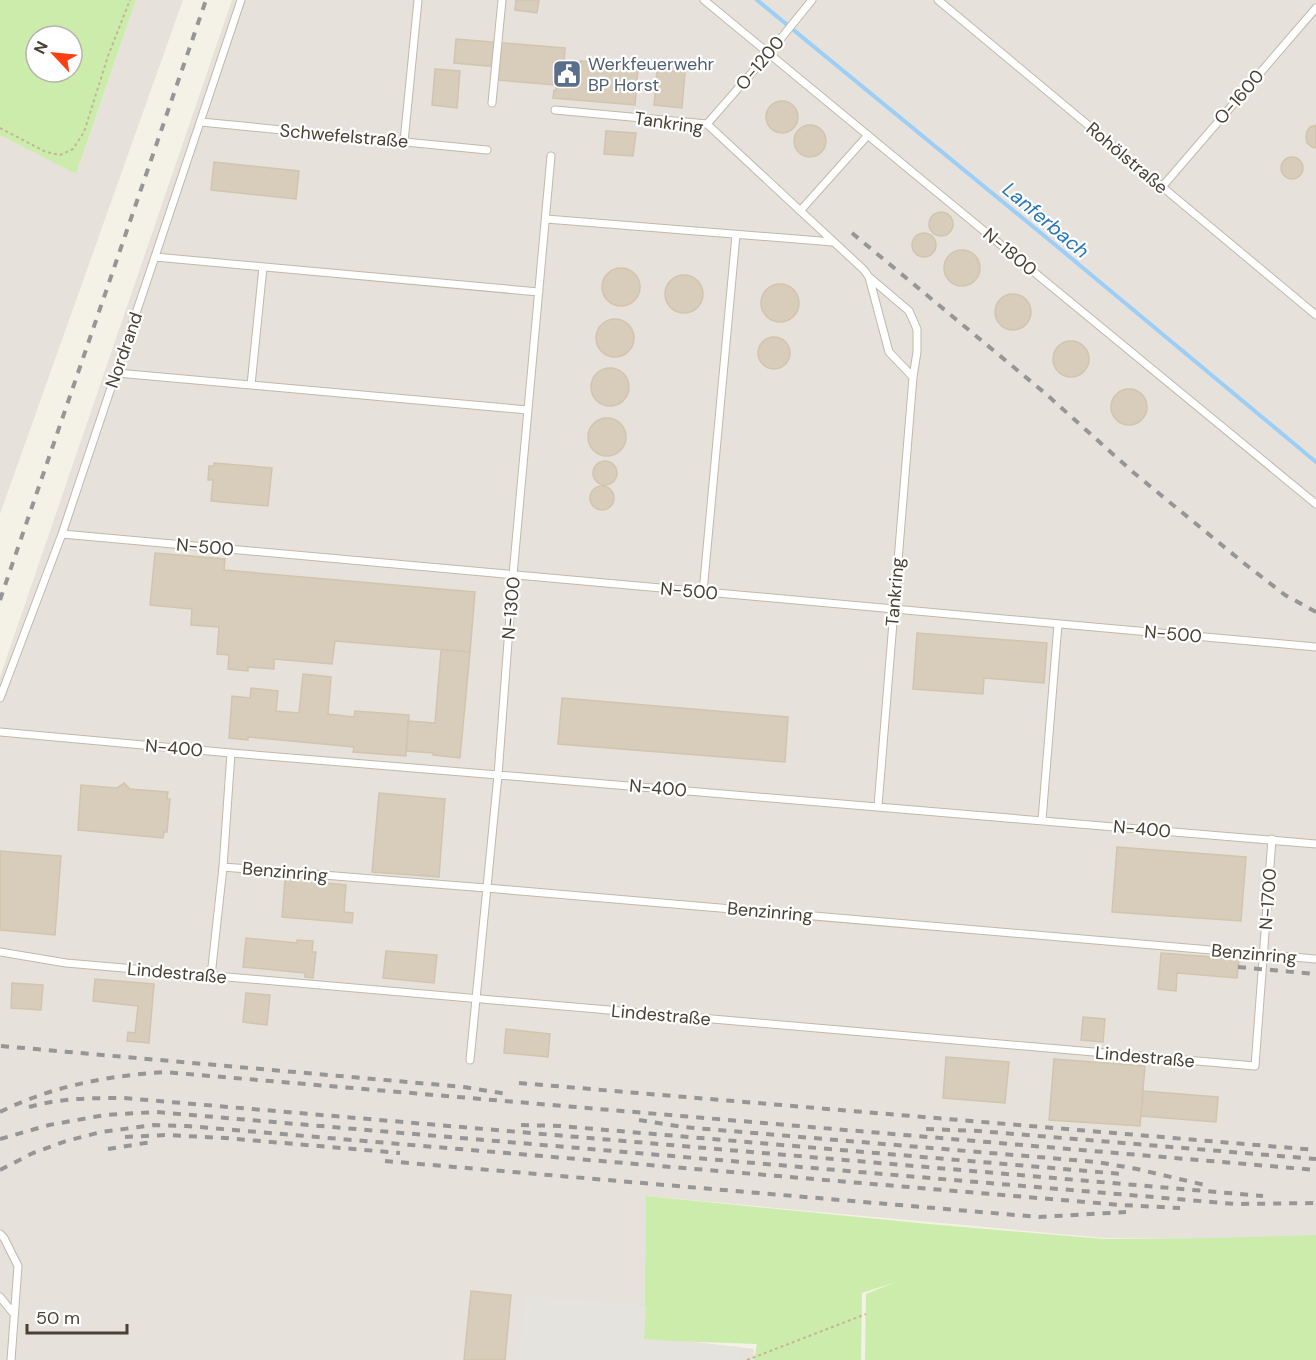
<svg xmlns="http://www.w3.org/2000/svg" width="1316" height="1360" font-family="'DM Sans',sans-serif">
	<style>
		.industrial { fill: #e6e2db }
		.green { fill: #ccecab; fill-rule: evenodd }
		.parking { fill: #e5e3de }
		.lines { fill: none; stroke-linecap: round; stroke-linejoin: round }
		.stream { stroke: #9dcef6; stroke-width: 4 }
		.building { fill: #d7cdba; stroke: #d2c5ad; stroke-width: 1.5 }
		.lane-casing { stroke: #c1b9a8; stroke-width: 9 }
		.path { stroke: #c4b697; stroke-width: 2; stroke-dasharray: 3 3; stroke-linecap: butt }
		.lane { stroke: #fff; stroke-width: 7 }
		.rail { stroke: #969696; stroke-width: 4; stroke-dasharray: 8 8; stroke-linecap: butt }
		.labels { text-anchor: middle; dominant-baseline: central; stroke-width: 4.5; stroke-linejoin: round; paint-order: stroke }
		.street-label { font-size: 18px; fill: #484134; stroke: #fff }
		.service-label { font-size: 18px; fill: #4e5e75; stroke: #fff; text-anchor: start }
		.water-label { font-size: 20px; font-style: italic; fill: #2476bd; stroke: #fff }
	</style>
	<rect width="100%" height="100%" fill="#f4f1e6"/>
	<path class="industrial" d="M136,0h47l-183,514v-380l76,40z
		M232,0h1084v1239l-212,-1 -458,-42 -2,140 110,13 -1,11h-753v-683z"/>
	<path class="green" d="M0,0h136l-60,174 -76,-39zM36,36h36v36h-36z
		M646,1196l283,28 175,15 112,-1 100,-3v125h-451l1,-66 30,-12 -34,11 -1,67h-107l3,-16 -113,-4z"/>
	<path class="parking" d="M526,1296l120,10 -2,33 96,8 -1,13h-219z"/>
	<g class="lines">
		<path class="stream" d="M757,0l302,248 257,214"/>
	</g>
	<path class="building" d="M516,0h23l-2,13 -22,-3z
		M456,39l109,9 -1,14 16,1v-2l40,3 -1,3 19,2 -3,36 -82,-7 1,-8h2v-5l-59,-5 1,-13 -44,-4z
		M435,69l25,2 -3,37 -25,-3z
		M657,70l28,2 -3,36 -28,-3z
		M766 117a16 16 0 1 1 32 0a16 16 0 1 1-32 0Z
		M794 141a16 16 0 1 1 32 0a16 16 0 1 1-32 0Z
		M1316,125v23l-4,-1 -5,-4 -1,-6 1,-6 3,-4z
		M606,131l30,2 -3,23 -29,-2z
		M1281 168a11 11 0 1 1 22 0a11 11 0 1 1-22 0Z
		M214,162l85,9 -3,28 -85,-9z
		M929 224a12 12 0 1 1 24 0a12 12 0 1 1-24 0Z
		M912 245a12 12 0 1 1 24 0a12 12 0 1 1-24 0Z
		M944 268a18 18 0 1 1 36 0a18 18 0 1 1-36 0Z
		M602 287a19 19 0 1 1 38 0a19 19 0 1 1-38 0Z
		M665 294a19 19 0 1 1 38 0a19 19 0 1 1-38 0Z
		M761 303a19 19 0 1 1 38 0a19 19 0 1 1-38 0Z
		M995 312a18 18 0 1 1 36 0a18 18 0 1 1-36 0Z
		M596 338a19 19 0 1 1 38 0a19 19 0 1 1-38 0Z
		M758 353a16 16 0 1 1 32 0a16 16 0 1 1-32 0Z
		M1053 359a18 18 0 1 1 36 0a18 18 0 1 1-36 0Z
		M591 387a19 19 0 1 1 38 0a19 19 0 1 1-38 0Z
		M1111 407a18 18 0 1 1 36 0a18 18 0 1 1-36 0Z
		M588 437a19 19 0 1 1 38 0a19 19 0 1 1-38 0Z
		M593 473a12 12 0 1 1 24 0a12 12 0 1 1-24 0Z
		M214,463l58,5 -4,38 -57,-5 2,-21h-5l1,-14h5z
		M590 498a12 12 0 1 1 24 0a12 12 0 1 1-24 0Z
		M155,553l70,6 -1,11 251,22 -5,60 -135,-11 -3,23 -58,-5v10l-26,-2v4l-20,-2 1,-14 -12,-1 2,-27 -28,-2 1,-16 -42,-4z
		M917,633l130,10 -3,40 -60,-5 -1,16 -70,-5z
		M441,650l29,2 -10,106 -27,-3v-2l-27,-2 2,-30 27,2z
		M303,674l28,3 -3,37 26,3 1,-6 54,4 -3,41 -53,-4 1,-5 -106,-10v3l-19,-2 3,-42 18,2 1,-10 27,3 -2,20 23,2z
		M562,698l226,19 -3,45 -227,-18z
		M124,783l6,6 38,3 -1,7h3l-3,33h-3l-1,6 -85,-8 3,-45 36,3z
		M379,793l66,6 -6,78 -67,-5z
		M1117,847l129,10 -5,64 -129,-9z
		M0,851l61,5 -6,79 -55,-5z
		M285,879l61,6 -2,27 9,1 -1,10 -70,-6z
		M246,938l51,5v-3l16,1 -1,11h4l-3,26 -8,-1v-4l-62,-6z
		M386,951l51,4 -3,28 -51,-5z
		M1161,953l78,6 -2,19 -60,-5 -1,18 -18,-2z
		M95,979l59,5 -5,59 -22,-2 1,-9 7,1 3,-27 -45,-5z
		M12,983l31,2 -2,25 -30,-2z
		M246,993l24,2 -3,30 -24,-3z
		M1083,1017l22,2 -2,23 -22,-2z
		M506,1029l44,5 -2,23 -44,-4z
		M946,1057l63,5 -4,41 -62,-5z
		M1054,1059l91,7 -5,60 -91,-6z
		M1143,1091l75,6 -2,25 -75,-6z
		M471,1291l40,4 -6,65h-41z"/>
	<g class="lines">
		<g class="lane-casing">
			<path id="lane" d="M704,0c204,168 407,337 612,504
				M938,0l378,315
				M492,103l10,-103
				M555,110l152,14 157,146 5,7 20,75 24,25
				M201,122l286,28
				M707,124l62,-71 43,-53
				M404,142l14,-142
				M1162,187l154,-179
				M800,211l68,-76
				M546,219l287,23
				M155,257l384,35
				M869,277l40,34 8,18v23l-4,25 -35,429
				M117,373l411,37
				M251,385l12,-118
				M62,534l1254,113
				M703,592l33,-357
				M0,698l62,-164 179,-534
				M0,732l231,21 267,22 818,69
				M1042,820l16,-196
				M223,867l263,21 830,71
				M0,952l66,11 1189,103 17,-227
				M211,976l12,-109 8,-114
				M470,1060l28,-285 15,-200 38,-419
				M0,1234l4,4 14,28 -7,94
				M0,1297l14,17"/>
		</g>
		<path class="path" d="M0,128l46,24 14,3 13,-6 11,-17 24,-76 22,-56
			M747,1360l119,-46"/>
		<use href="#lane" class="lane"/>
		<path class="rail" d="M852,233l194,161 88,79 111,91 40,31 31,17
			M0,600l206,-600
			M1238,967l78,7
			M1,1046l463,41 43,7
			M519,1083l797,67
			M29,1107c31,-9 63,-9 95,-9l1139,98
			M0,1112c52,-26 107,-36 164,-40l1152,98
			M639,1120l44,7 414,35 40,7 68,16
			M521,1125l39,1 562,48
			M926,1129l53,2 337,28
			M125,1137l41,-2 59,3 175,15
			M0,1139l49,-14 56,-10 51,-3 1079,92 81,-1
			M108,1149l37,-6h10
			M385,1161l654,56 87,-5
			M0,1170l33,-17 33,-12 35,-9 53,-7 33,1 934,79 59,3"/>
	</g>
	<defs>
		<g id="civic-square" transform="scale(1.5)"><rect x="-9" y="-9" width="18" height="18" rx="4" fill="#5c6f8a" stroke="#fff"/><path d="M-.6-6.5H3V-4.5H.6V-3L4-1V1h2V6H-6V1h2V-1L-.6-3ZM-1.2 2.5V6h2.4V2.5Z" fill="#fff"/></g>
	</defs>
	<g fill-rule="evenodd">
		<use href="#civic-square" x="567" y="74"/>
	</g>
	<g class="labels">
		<g class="street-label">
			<text transform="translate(760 63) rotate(-50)">O-1200</text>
			<text transform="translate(1239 97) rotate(-49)">O-1600</text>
			<text transform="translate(669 123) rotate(8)">Tankring</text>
			<text transform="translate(344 136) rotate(5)">Schwefelstraße</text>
			<text transform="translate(1127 158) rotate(40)">Rohölstraße</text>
			<text transform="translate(1010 252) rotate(40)">N-1800</text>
			<text transform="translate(124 350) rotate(-71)">Nordrand</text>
			<text transform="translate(205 547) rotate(5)">N-500</text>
			<text transform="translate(689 591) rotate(5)">N-500</text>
			<text transform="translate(895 592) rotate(-85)">Tankring</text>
			<text transform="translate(511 608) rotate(-85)">N-1300</text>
			<text transform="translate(1173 634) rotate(5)">N-500</text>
			<text transform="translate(174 748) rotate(5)">N-400</text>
			<text transform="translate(658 788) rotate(5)">N-400</text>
			<text transform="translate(1142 829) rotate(5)">N-400</text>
			<text transform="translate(285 872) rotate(5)">Benzinring</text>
			<text transform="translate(1268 899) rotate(-86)">N-1700</text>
			<text transform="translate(770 912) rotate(5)">Benzinring</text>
			<text transform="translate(1254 954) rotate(5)">Benzinring</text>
			<text transform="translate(177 973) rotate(5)">Lindestraße</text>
			<text transform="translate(661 1015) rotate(5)">Lindestraße</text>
			<text transform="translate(1145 1057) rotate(5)">Lindestraße</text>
		</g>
		<g class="service-label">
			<text x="588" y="64">Werkfeuerwehr<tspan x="588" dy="21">BP Horst</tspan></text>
		</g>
		<g class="water-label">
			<text transform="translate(1046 220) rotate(40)">Lanferbach</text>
		</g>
	</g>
	<g transform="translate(54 54) rotate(296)"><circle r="28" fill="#ffffff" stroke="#b6b3ae" stroke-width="1.5"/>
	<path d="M0-4.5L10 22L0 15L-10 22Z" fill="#ff3f12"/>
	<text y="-9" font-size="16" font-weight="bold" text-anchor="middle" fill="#484134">N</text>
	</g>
	<path d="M27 1324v9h100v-9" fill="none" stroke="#484134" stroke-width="3"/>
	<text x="36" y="1324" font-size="18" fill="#484134" stroke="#ffffff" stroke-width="4.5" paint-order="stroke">50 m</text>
</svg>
